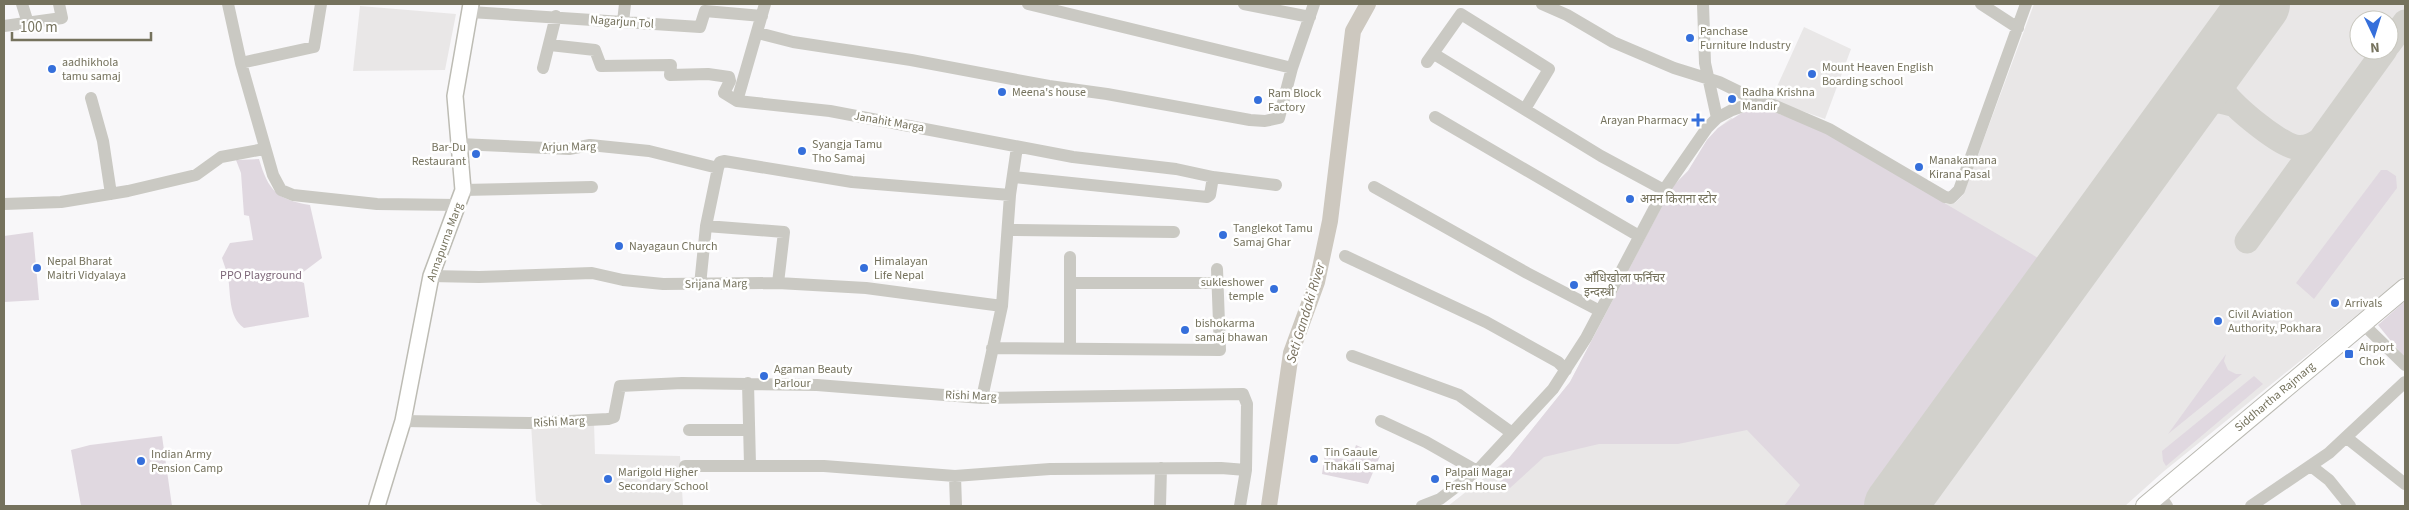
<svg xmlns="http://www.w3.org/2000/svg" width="2409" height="510" font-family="'Source Sans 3','Noto Sans Devanagari',sans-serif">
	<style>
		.built { fill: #e9e7e7; fill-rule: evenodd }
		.green { fill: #e0d8e0 }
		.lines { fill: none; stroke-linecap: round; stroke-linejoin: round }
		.river { stroke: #cdc8bf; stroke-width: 16 }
		.taxiway { stroke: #d2d1cc; stroke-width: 25 }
		.runway { stroke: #d2d1cc; stroke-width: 62 }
		.major-casing { stroke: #bdbcb4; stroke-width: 18 }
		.highway-casing { stroke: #bab9b2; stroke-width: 20 }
		.minor { stroke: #cac9c3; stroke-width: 12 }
		.major { stroke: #fff; stroke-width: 15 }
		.highway { stroke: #fff; stroke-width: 18 }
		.poi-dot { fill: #356fdb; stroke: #fff; stroke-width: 2 }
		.labels { text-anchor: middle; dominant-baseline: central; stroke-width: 5; stroke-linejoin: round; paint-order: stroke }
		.street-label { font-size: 12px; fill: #75725d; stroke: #fff }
		.poi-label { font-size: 12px; fill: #75725d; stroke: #fff; text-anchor: start }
		.park-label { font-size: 12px; fill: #7e6879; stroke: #fff }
		.water-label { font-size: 14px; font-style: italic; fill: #7a7260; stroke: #fff }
	</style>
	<rect width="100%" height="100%" fill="#f8f7f9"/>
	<path class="built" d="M2034,4h371v272l-242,196 -38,34h-677l61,-48 61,-76 102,-195 16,-16 19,-31 11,-12 13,-10 215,86 9,-1 8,-8zM2359,20h30v30h-30z
		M360,6l96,8 -11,56 -92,1z
		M1804,27l47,22 -26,70 -54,-19z
		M594,423l1,31 85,2 3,50h-139l-8,-5 -5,-77z"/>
	<path class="green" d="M1751,107h10l64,24 66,37 55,36 99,58 -180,244h-81l16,-21 -53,-55 -69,14h-79l-55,13 -34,31 -17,-15 16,-15 61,-76 102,-195 16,-16 19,-31 11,-12z
		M259,159c9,31 18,41 51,46l12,53 -28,21 10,4 5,34 -65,11c-16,-11 -13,-34 -16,-51 -1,-6 -4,-12 -6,-19l8,-15 23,-3 -4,-24 -5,-1 -3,-42 -5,-13z
		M2381,170h6l9,6 1,12 -83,111 -18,-16z
		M33,232l6,68 -35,2v-66z
		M2405,301v54l-1,2 -26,-32z
		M2226,354l-2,7 4,9 8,4h6l-74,60z
		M2254,376l9,8 -97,82 -3,-5 -1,-10z
		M162,436l10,70h-91l-10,-56 19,-5z
		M1356,445l24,11 -12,28 -46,-10 3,-20 26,7z"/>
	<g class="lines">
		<path class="river" d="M1269,506l22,-153 26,-71 13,-61 23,-190 15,-27"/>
		<path class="taxiway" d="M2389,44l16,-22
			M2227,47c-7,13 -11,26 -6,40 5,15 58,57 74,60 9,2 17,-1 25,-7
			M2176,118c16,-18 33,-21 56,-14
			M2247,241l138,-191"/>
		<path class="runway" d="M1895,506l364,-502"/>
		<g class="major-casing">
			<path id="major" d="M377,506l26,-85 28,-145 32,-86 -8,-94 16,-92"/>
		</g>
		<g class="highway-casing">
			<path id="highway" d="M2145,506l260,-218"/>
		</g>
		<path class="minor" d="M22,4l6,19
			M228,4l13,59 32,112 8,15 12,5 84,9 82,1
			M1028,4l264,64
			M1244,4l66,13
			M1542,4l25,11 46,27 61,26 45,14 39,19
			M1703,4l2,59 12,55
			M1981,4l37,24
			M470,12l230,15 5,-16 57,5
			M623,22l2,-18
			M4,26l58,-8 -3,-14
			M758,33l35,9 118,18 138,26 58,8 143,26 15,1 14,-3 13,-50 22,-64
			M550,45l45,5 6,16 70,-1 -1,10 38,-1 21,3 1,4 -6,12 13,8 93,10 243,46 103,12 37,8 63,8
			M1434,54l167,102 63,34
			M1427,62l34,-48 88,55 -24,40
			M241,63l73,-16 7,-43
			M543,68l13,-52
			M91,98l12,43 8,53
			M737,101l28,-97
			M1435,117l204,119
			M459,144l110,5 21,-4 59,6 69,17 2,-6 4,-1 128,21 158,13
			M1013,177l194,20 3,-2 3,-18
			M1374,187l153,86 73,38
			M463,190l129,-3
			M4,204l57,-2 67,-11 68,-16 25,-18 43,-8
			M706,226l78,6 -6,51
			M1008,230l166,2
			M1345,256l141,66 72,40 8,8
			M431,276l48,1 113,-4 31,7 40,4 115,-1 88,5 136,18
			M1070,283h148
			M700,285l6,-59 12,-58
			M2363,324l42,41
			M992,348l228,2 -3,-81
			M1070,348v-91
			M1352,356l107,39 53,38
			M748,383l2,82
			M982,398l20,-92 8,-111 7,-48
			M403,421l127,2 78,-4 6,-2 6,-31 62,-3 135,2 165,13 261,-4 4,10 -1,66 -6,36
			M1381,421l45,21 51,29
			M689,430h60
			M2347,438l58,46
			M685,466h139l131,10 95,-7 171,-1 25,2
			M2311,466l18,14 21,26
			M955,476l1,30
			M2159,494l8,12
			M1160,506l1,-38
			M1422,506l18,-7 37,-28 76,-82 33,-51 78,-148 43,-62 10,-10 15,-8 26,-9 13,3 58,25 116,68 6,1 8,-8 67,-186
			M2251,506l78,-53 76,-71"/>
		<use href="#major" class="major"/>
		<use href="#highway" class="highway"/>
	</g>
	<g class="poi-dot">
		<circle cx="1690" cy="38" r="5"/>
		<circle cx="52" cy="69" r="5"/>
		<circle cx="1812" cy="74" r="5"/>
		<circle cx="1002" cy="92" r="5"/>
		<circle cx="1732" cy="99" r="5"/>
		<circle cx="1258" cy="100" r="5"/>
		<path d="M1695.5 112.5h5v5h5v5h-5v5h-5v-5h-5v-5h5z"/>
		<circle cx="802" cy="151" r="5"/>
		<circle cx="476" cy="154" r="5"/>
		<circle cx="1919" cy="167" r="5"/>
		<circle cx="1630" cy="199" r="5"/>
		<circle cx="1223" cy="235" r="5"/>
		<circle cx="619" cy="246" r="5"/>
		<circle cx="37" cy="268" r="5"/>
		<circle cx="864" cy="268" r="5"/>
		<circle cx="1574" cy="285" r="5"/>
		<circle cx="1274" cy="289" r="5"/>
		<circle cx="2335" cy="303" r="5"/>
		<circle cx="2218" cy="321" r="5"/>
		<circle cx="1185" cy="330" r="5"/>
		<rect x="2344" y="349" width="10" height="10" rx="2.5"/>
		<circle cx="764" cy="376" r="5"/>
		<circle cx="1314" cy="459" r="5"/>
		<circle cx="141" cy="461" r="5"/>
		<circle cx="608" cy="479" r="5"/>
		<circle cx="1435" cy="479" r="5"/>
	</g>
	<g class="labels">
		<g class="street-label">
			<text transform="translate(622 22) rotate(4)">Nagarjun Tol</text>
			<text transform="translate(889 122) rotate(10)">Janahit Marga</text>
			<text transform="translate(569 147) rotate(-1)">Arjun Marg</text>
			<text transform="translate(445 242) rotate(-70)">Annapurna Marg</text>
			<text transform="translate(716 284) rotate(-1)">Srijana Marg</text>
			<text transform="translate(971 396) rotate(2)">Rishi Marg</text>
			<text transform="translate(2275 397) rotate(-40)">Siddhartha Rajmarg</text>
			<text transform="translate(559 422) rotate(-3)">Rishi Marg</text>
		</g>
		<g class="poi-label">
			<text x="1700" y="31">Panchase<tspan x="1700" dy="14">Furniture Industry</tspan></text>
			<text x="62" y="62">aadhikhola<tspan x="62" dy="14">tamu samaj</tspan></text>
			<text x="1822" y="67">Mount Heaven English<tspan x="1822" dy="14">Boarding school</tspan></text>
			<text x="1012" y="92">Meena's house</text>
			<text x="1742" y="92">Radha Krishna<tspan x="1742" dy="14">Mandir</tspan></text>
			<text x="1268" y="93">Ram Block<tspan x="1268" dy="14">Factory</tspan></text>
			<text x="1688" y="120" text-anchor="end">Arayan Pharmacy</text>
			<text x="812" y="144">Syangja Tamu<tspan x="812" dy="14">Tho Samaj</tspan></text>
			<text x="466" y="147" text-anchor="end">Bar-Du<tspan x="466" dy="14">Restaurant</tspan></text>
			<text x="1929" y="160">Manakamana<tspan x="1929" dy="14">Kirana Pasal</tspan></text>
			<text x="1640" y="199">अमन किराना स्टोर</text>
			<text x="1233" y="228">Tanglekot Tamu<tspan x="1233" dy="14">Samaj Ghar</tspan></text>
			<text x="629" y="246">Nayagaun Church</text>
			<text x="47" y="261">Nepal Bharat<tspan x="47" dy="14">Maitri Vidyalaya</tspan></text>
			<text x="874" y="261">Himalayan<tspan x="874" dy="14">Life Nepal</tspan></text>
			<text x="1584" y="278">आँधिखोला फर्निचर<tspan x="1584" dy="14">इन्दस्त्री</tspan></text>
			<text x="1264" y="282" text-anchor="end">sukleshower<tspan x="1264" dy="14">temple</tspan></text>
			<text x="2345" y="303">Arrivals</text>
			<text x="2228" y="314">Civil Aviation<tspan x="2228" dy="14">Authority, Pokhara</tspan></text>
			<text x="1195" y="323">bishokarma<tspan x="1195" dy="14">samaj bhawan</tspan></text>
			<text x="2359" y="347">Airport<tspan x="2359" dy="14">Chok</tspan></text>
			<text x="774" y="369">Agaman Beauty<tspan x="774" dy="14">Parlour</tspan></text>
			<text x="1324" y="452">Tin Gaaule<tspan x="1324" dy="14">Thakali Samaj</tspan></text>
			<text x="151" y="454">Indian Army<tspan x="151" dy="14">Pension Camp</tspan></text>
			<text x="618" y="472">Marigold Higher<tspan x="618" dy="14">Secondary School</tspan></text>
			<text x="1445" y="472">Palpali Magar<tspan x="1445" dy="14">Fresh House</tspan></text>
		</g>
		<g class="park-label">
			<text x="261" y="275">PPO Playground</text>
		</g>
		<g class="water-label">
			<text transform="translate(1306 313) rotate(-73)">Seti Gandaki River</text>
		</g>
	</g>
	<rect width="2409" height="510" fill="none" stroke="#75725d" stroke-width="10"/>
	<g transform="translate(2374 35) rotate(176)"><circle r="24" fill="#ffffff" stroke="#c8c7be"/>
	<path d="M0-4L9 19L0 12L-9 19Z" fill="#356fdb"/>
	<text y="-8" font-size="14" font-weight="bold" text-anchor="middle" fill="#75725d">N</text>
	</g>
	<path d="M12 32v8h139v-8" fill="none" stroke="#75725d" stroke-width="2.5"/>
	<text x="20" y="32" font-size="15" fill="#75725d" stroke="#ffffff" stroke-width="4" paint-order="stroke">100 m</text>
</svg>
